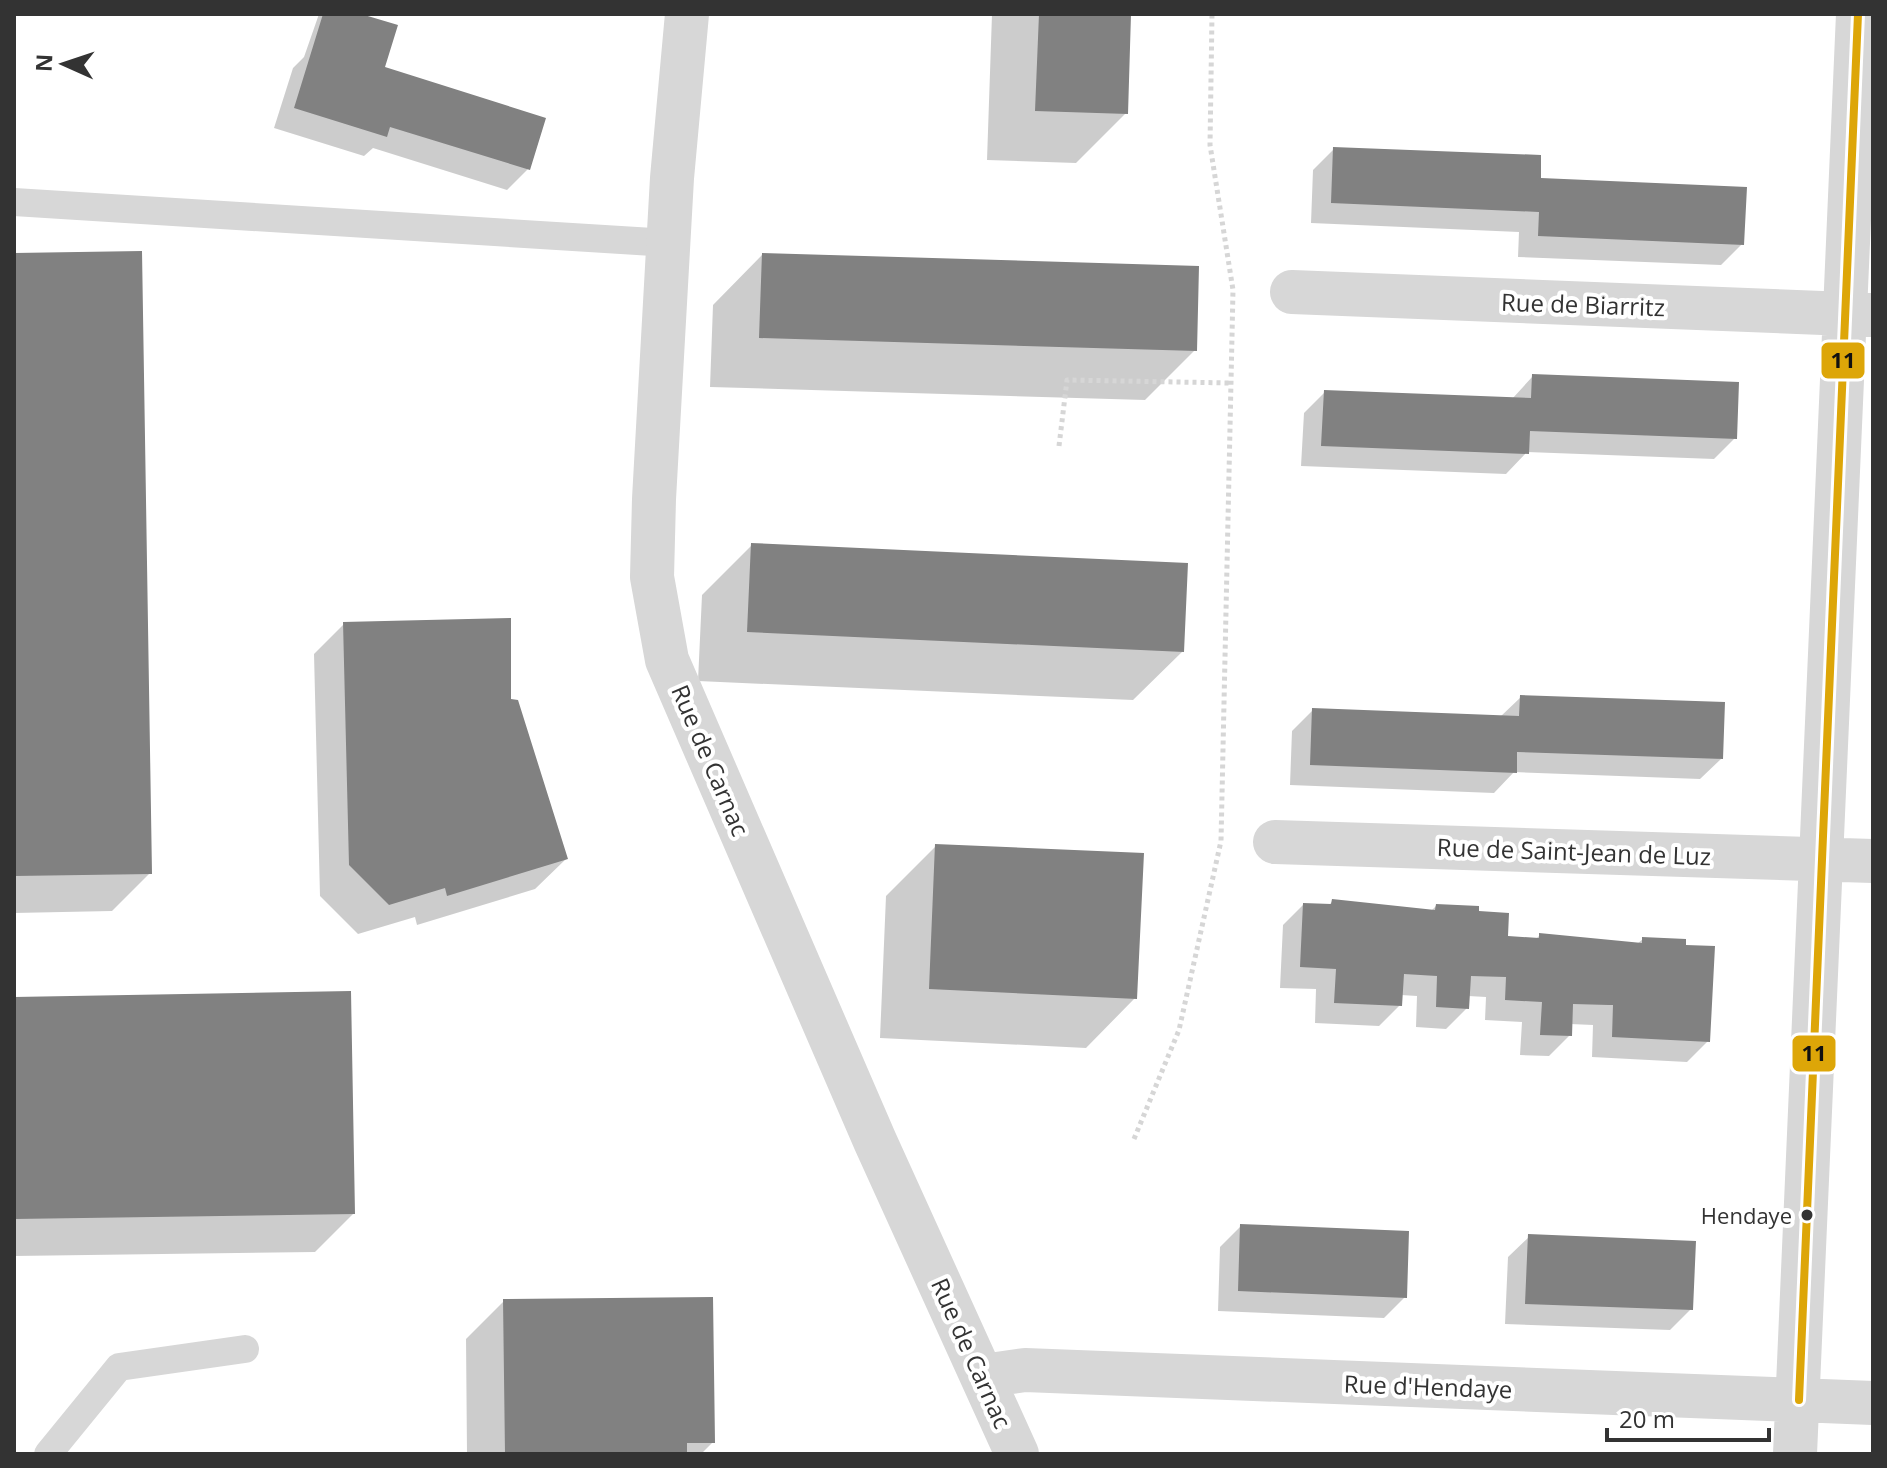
<svg xmlns="http://www.w3.org/2000/svg" width="1887" height="1468" font-family="'Open Sans',sans-serif">
	<style>
		.shadow { fill: #0003 }
		.building { fill: #818181 }
		.lines { fill: none; stroke-linecap: round; stroke-linejoin: round }
		.path { stroke: #d6d6d6; stroke-width: 5; stroke-dasharray: 4 4; stroke-linecap: butt }
		.lane { stroke: #d7d7d7; stroke-width: 28 }
		.street { stroke: #d7d7d7; stroke-width: 44 }
		.bus-1-casing { stroke: #fff; stroke-width: 14 }
		.bus-1 { stroke: #dda608; stroke-width: 8 }
		.bus-dot { fill: #333; stroke: #fff; stroke-width: 3 }
		.labels { text-anchor: middle; dominant-baseline: central; stroke-width: 8; stroke-linejoin: round; paint-order: stroke }
		.bus-label { font-size: 22px; fill: #333; stroke: #fff; text-anchor: end }
		.street-label { font-size: 24px; fill: #333; stroke: #fff }
		.line-badge { stroke: #fff; stroke-width: 3 }
		.pale-badge-label { font-size: 22px; text-anchor: middle; font-weight: bold; fill: #111 }
	</style>
	<rect width="100%" height="100%" fill="#fff"/>
	<path class="shadow" d="M319,14h35l29,52 145,103 -21,21 -134,-42 -9,8 -90,-28 19,-60 11,-11z
		M992,14h137l-3,99 -50,50 -89,-3z
		M1334,149l205,31 203,64 -21,21 -203,-8 1,-25 -208,-9 2,-53z
		M14,255l136,618 -38,38 -98,2z
		M762,255l433,95 -50,50 -435,-13 3,-82z
		M1533,376l202,62 -21,21 -187,-7 -21,22 -205,-8 3,-53 21,-21 187,7z
		M752,545l431,106 -50,49 -435,-19 4,-86z
		M344,624l165,77 57,158 -31,30 -118,36 -2,-8 -57,17 -38,-38 -6,-242z
		M1521,697l200,62 -21,20 -186,-7 -20,21 -204,-8 2,-54 21,-21 187,7z
		M936,846l199,152 -49,50 -206,-10 6,-142z
		M1333,901l98,10 5,-5 41,7 29,25 29,2 5,-5 97,9 6,-5 65,102 -21,21 -95,-5 1,-32 -23,-1v11l-21,21 -29,-1 2,-33 -37,-2 1,-23 -18,-1 -1,12 -21,21 -30,-2 1,-31 -16,-1 -1,10 -21,21 -64,-3 1,-34 -36,-1 3,-63 20,-20 25,1z
		M14,999l339,215 -38,38 -301,4z
		M1241,1226l164,71 -21,21 -166,-7 2,-64z
		M1529,1237l162,72 -21,21 -165,-6 3,-67z
		M504,1301l209,141 -12,12h-234l-1,-115z"/>
	<path class="building" d="M323,14h38l37,11 -13,42 161,51 -16,52 -140,-43 -3,10 -93,-29z
		M1039,14h92l-3,100 -93,-3z
		M1333,147l208,8v23l206,9 -3,58 -206,-9 1,-24 -208,-9z
		M142,251l10,623 -138,2v-623z
		M762,253l437,13 -2,85 -438,-13z
		M1532,374l207,8 -2,57 -207,-8 -1,23 -208,-8 3,-56 207,8z
		M751,543l437,20 -4,89 -437,-20z
		M511,618v81l7,1 50,159 -121,37 -2,-8 -56,17 -40,-40 -6,-243z
		M1520,695l205,7 -2,57 -206,-7v21l-207,-8 2,-57 207,8z
		M935,844l209,9 -7,146 -208,-10z
		M1332,899l103,11 1,-6 43,2v5l30,2 -1,23 31,2v-5l103,10v-6l44,2v6l29,1 -5,96 -98,-5 1,-32h-4l-36,-1 -1,32 -32,-1 2,-33 -37,-2 1,-23 -35,-1 -2,33 -33,-2 1,-31 -33,-2 -2,32 -68,-3 2,-34 -36,-2 3,-64 28,1z
		M351,991l4,223 -341,5v-222z
		M1240,1224l169,7 -2,67 -169,-7z
		M1528,1234l168,7 -3,69 -168,-6z
		M713,1297l2,146h-28v11h-182l-2,-155z"/>
	<g class="lines">
		<path class="path" d="M1059,446l8,-66 164,3
			M1134,1139l45,-109 42,-189 12,-551 -23,-145 2,-131"/>
		<path class="lane" d="M14,202l655,41
			M48,1454l71,-87 126,-18"/>
		<path class="street" d="M687,14l-15,164 -18,321 -2,78 15,83 208,481 142,313
			M1292,292l581,23
			M1275,842l598,19
			M983,1376l42,-6 848,33
			M1795,1454l63,-1440"/>
		<g class="bus-1-casing">
			<path id="bus-1" d="M1799,1400l59,-1386"/>
		</g>
		<use href="#bus-1" class="bus-1"/>
	</g>
	<circle class="bus-dot" cx="1807" cy="1215" r="7"/>
	<g class="labels">
		<g class="bus-label">
			<text x="1792" y="1215">Hendaye</text>
		</g>
		<g class="street-label">
			<text transform="translate(1583 304) rotate(2)">Rue de Biarritz</text>
			<text transform="translate(711 760) rotate(67)">Rue de Carnac</text>
			<text transform="translate(1574 851) rotate(2)">Rue de Saint-Jean de Luz</text>
			<text transform="translate(972 1353) rotate(66)">Rue de Carnac</text>
			<text transform="translate(1428 1386) rotate(2)">Rue d'Hendaye</text>
		</g>
	</g>
	<g class="line-badge">
		<rect x="1820" y="341" width="46" height="39" rx="8" fill="#dda608"/>
		<rect x="1791" y="1034" width="46" height="39" rx="8" fill="#dda608"/>
	</g>
	<g class="pale-badge-label">
		<text x="1843" y="368">11</text>
		<text x="1814" y="1061">11</text>
	</g>
	<rect width="1887" height="1468" fill="none" stroke="#333333" stroke-width="32"/>
	<g transform="translate(64 64) rotate(273)" stroke="#ffffff" stroke-width="6" paint-order="stroke">
	<path d="M0-6L14 30L0 20L-14 30Z" fill="#333333"/>
	<text y="-12" font-size="22" font-weight="bold" text-anchor="middle" fill="#333333">N</text>
	</g>
	<path d="M1607 1428v12h162v-12" fill="none" stroke="#333333" stroke-width="4"/>
	<text x="1619" y="1428" font-size="24" fill="#333333" stroke="#ffffff" stroke-width="6" paint-order="stroke">20 m</text>
</svg>
